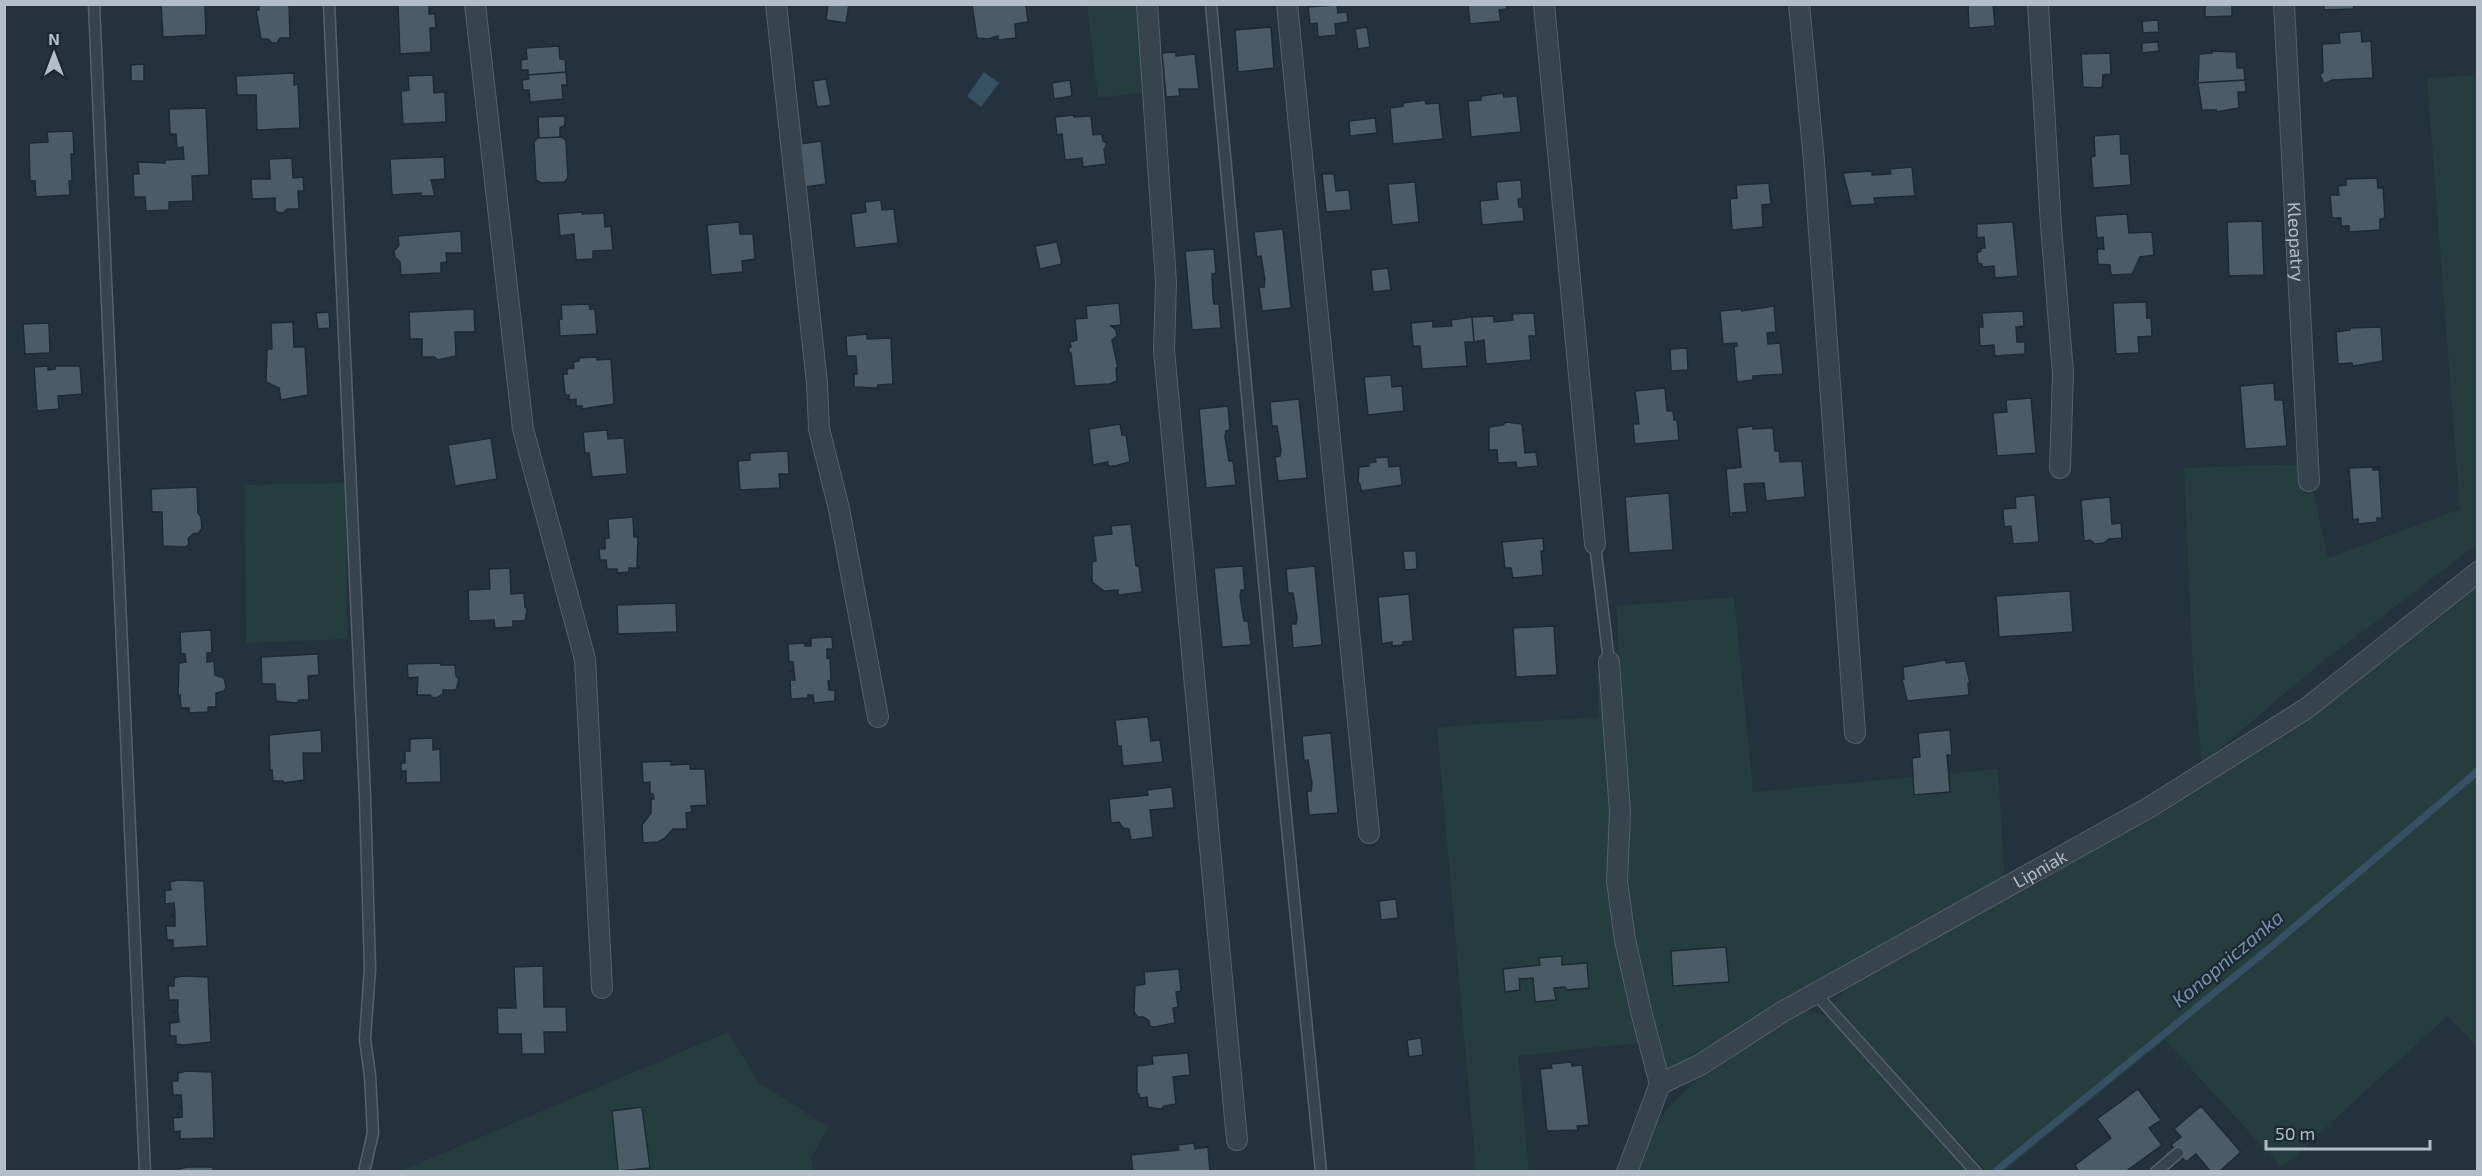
<svg xmlns="http://www.w3.org/2000/svg" width="2482" height="1176" font-family="'Exo 2',sans-serif">
	<style>
		.green { fill: #253e3d }
		.water { fill: #365064 }
		.lines { fill: none; stroke-linecap: round; stroke-linejoin: round }
		.stream { stroke: #365064; stroke-width: 7 }
		.building { fill: #4c5b68; stroke: #1e2a34; stroke-width: 1.5 }
		.service-casing { stroke: #55616b; stroke-width: 13 }
		.minor-casing { stroke: #55616b; stroke-width: 22 }
		.service { stroke: #37434d; stroke-width: 10 }
		.minor { stroke: #37434d; stroke-width: 20 }
		.labels { text-anchor: middle; dominant-baseline: central; stroke-width: 4.5; stroke-linejoin: round; paint-order: stroke }
		.street-label { font-size: 18px; fill: #b3bec8; stroke: #1c2832 }
		.water-label { font-size: 20px; font-style: italic; fill: #7293ac; stroke: #1c2832 }
	</style>
	<rect width="100%" height="100%" fill="#23323d"/>
	<path class="green" d="M1087,5h50l9,87 -48,6z
		M2477,75v469l-165,126 -110,94 -9,-92 -9,-204 123,-4 21,94 132,-49 -33,-431z
		M346,483l1,156 -101,4 -1,-158z
		M2477,583v463l-30,-30 -165,152 -117,-128 -161,131h-18l-150,-160 -2,-8 13,-16 354,-200 110,-70z
		M1734,597l19,195 245,-23 7,115 -345,200 -13,-42 -129,14 11,115h-53l-39,-444 162,-10 -2,-43 22,-3 -2,-65z
		M1807,1010l21,6 141,155 -329,1c6,-16 10,-39 19,-52 36,-50 97,-79 148,-110z
		M728,1032l30,50 70,45 -17,31 2,13 -414,1z"/>
	<path class="water" d="M984,72l15,11 -18,24 -14,-11z"/>
	<g class="lines">
		<path class="stream" d="M1997,1170l275,-224 206,-175"/>
	</g>
	<path class="building" d="M205,4l1,31 -43,2 -2,-32z
		M259,4h30l1,34h-10l-3,5h-5l-4,-4h-7l-5,-29h3z
		M398,4h31v10h6l1,14h-6l1,24 -31,2z
		M828,4h21l-3,19 -20,-3z
		M972,4h56l-2,2 2,16 -13,2 1,14 -18,2v-4l-10,3 -11,-1z
		M1468,4h38l1,5 -8,1 2,11 -31,3z
		M1968,4h25l2,22 -26,2z
		M2205,4h27v12l-27,1z
		M2324,4h29l1,5 -30,1z
		M1337,5l1,8 9,-1 1,10 -13,2 1,11 -18,2 -1,-14 -7,1 -2,-17z
		M2158,20l1,12 -16,1 -1,-12z
		M1271,27l3,41 -36,4 -3,-42z
		M1367,27l3,20 -12,2 -3,-20z
		M2361,31l1,11 9,-1 2,37 -41,2 -8,4 -4,-9 3,-3 -1,-28 18,-1 -1,-10z
		M2158,42l1,9 -17,2v-10z
		M559,46l1,13h5l1,13 -38,3v-5h-7v-10l6,-1 -1,-11z
		M2212,51l24,1 1,16h7l1,12 -51,3v-2h4l1,-27 13,-1z
		M1176,52v4l19,-2 4,35h-20l1,7 -14,1 -4,-44z
		M2110,53l1,21 -8,1 -1,13 -19,-1 -2,-33z
		M144,64v17h-13v-16z
		M566,72l1,13h-5l1,14 -33,3 -1,-12h-6l-1,-10 7,-1 -1,-4z
		M294,73v12l4,-1 2,44 -43,2 -1,-35h-19l-1,-19z
		M433,75l1,18 11,-1 1,30 -43,2 -2,-33 8,-1 -1,-14z
		M826,79l5,26 -14,2 -4,-26z
		M1070,80l2,16 -18,3 -2,-16z
		M2245,80l1,12h-8l1,16 -23,4v-2h-14l-4,-26 -4,1v-2z
		M1503,93l1,4 13,-1 4,36 -50,5 -3,-36 13,-1v-4z
		M1425,100l1,4 13,-1 4,36 -50,5 -3,-36 13,-2v-3z
		M206,108l3,67 -17,1 1,25 -24,1v8l-23,1 -1,-14h-11l-1,-23h6l-1,-12 27,1v-3l19,-1 -1,-12 -6,1 -1,-14h-6l-1,-25z
		M1073,115l1,2 17,-1 2,19 9,-1 1,7 3,2v4l-2,2 2,15 -23,3 -1,-9 -17,2 -3,-26 -5,1 -2,-18z
		M565,116v9l-5,3v9l-21,1 -1,-21z
		M1375,118l2,15 -27,3 -1,-15z
		M73,131l1,23h-3l1,27h-3l1,14 -34,2 -1,-16h-5l-1,-38 19,-1 -1,-10z
		M2120,134l1,20h8l2,31 -38,3 -2,-31 4,-1 -1,-20z
		M562,137l4,4 2,37 -4,4 -23,1 -5,-3 -2,-38 4,-4z
		M821,141l5,43 -21,3 -5,-43z
		M444,157l1,22 -14,1 4,16h-14v-3l-29,2 -2,-36z
		M292,158l1,20 10,-1 1,14h-6l1,18h-12l-4,4h-4l-4,-3v-12l-23,1 -1,-20h19l-1,-20z
		M1912,167l3,31 -2,-2 -39,2 1,6 -29,2v-2h5l-8,-31 29,-2v4l19,-1 -1,-5z
		M1322,174h12l2,17 13,-1 2,20 -25,2z
		M2377,178l1,10h5l2,30 -5,1v11l-31,2v-6h-8v-8h-9l-2,-23h9l-1,-9 8,-1v-6z
		M1521,180l1,18 -4,1 1,8h4l1,14 -42,4 -2,-24 18,-2 -2,-17z
		M1415,182l4,40 -27,3 -4,-41z
		M1769,183l2,21 -9,1 1,22 -31,3 -2,-31 7,-1 -1,-13z
		M881,200l1,10 12,-1 4,34 -43,5 -4,-34 15,-2 -1,-10z
		M582,212v2l22,-1 1,14 6,-1 2,24 -20,1v8l-17,1 -2,-26 -14,2 -2,-22z
		M2127,214l2,19 23,-1 2,23 -14,2 -8,17 -21,1 -1,-10 -12,-1 -1,-15h7l-1,-12 -6,1 -2,-22z
		M2262,221l2,54 -35,1 -2,-54z
		M739,222l1,12h13l2,25 -13,2 1,11 -32,3 -4,-50z
		M2013,222l5,54 -23,2 -1,-12 -12,1v-3l-4,-1 -1,-10 4,-2v-3h4l-1,-11 -7,1v-14z
		M1283,229l8,79 -29,3 -3,-24h5l1,-7 -4,-24 -4,1 -3,-25z
		M461,231l1,22h-16l1,9 -6,1v10l-40,2 -1,-13 -5,-5 -1,-6 5,-6 -1,-9z
		M1057,242l5,22 -22,5 -5,-23z
		M1214,249l2,24 -4,1 1,24 1,6h5l2,24 -29,2 -7,-79z
		M1388,268l3,22 -18,2 -2,-22z
		M2146,302l1,16h4l1,18 -14,1 1,16 -23,1 -3,-51z
		M1119,303l2,22 -10,1 5,4 1,6 -5,4 6,28h-2l1,13 -8,3 -34,2 -4,-33h-2v-6h2l-1,-5 7,-2 -2,-21 12,-1 -1,-12z
		M589,304l1,5h5l2,25 -37,2 -1,-17h3l-1,-14z
		M1774,306l2,26 -9,1 1,11 12,-1 3,31 -30,2v4l-16,2 -3,-35 3,-1v-3l-14,1 -3,-33 21,-2 1,2z
		M474,309l1,23h-20l1,24 -18,4 -4,-3h-12v-18h-12l-1,-27z
		M2023,311l1,15 -8,1 1,15h8v12l-30,2 -1,-11 -14,1 -1,-19h4l-1,-14z
		M329,312l1,16 -12,1 -2,-16z
		M1534,313l2,23h-7l2,24 -45,4 -2,-24 -10,2 -2,-25 22,-1v6l19,-2 -1,-6z
		M1472,317l2,25h-9l2,24 -45,3 -2,-23h-7l-2,-23 22,-2v6l19,-1 -1,-6z
		M293,322l1,25h11l3,48 -27,5 -2,-12 -13,-6 1,-33h5l-1,-26z
		M49,323l1,30 -25,1 -2,-30z
		M2381,327l2,34 -30,5 -1,-3 -14,1 -2,-32 14,-2v-2z
		M867,334v5l24,-1 2,46 -15,1 -1,3 -23,-1v-13h3l-1,-18h-9l-1,-20z
		M1687,348l1,22 -17,1 -1,-22z
		M597,357v3l14,-1 3,45 -32,5v-3h-6v-7l-7,1v-5h-4l-2,-21h4v-5l7,-1 -1,-6 6,-1v-3z
		M48,366v4l7,-1v-3h25l2,28 -24,2 1,13 -22,2 -3,-44z
		M1391,375l1,12 10,-1 2,25 -36,4 -4,-38z
		M2274,383l1,17h8l4,46 -42,3 -5,-63z
		M1665,388l2,23h6l1,9h3l2,20 -44,4 -2,-20h6l-4,-33z
		M2031,398l5,55 -39,3 -4,-43 14,-1 -1,-12z
		M1299,399l8,79 -29,3 -3,-24 5,-1 1,-6 -4,-24h-5l-2,-24z
		M1228,406l2,24 -4,1 -1,6 4,24h4l3,24 -30,3 -7,-79z
		M1506,422l16,2 3,29 11,-1 2,14 -21,2 -1,-6 -18,1 -1,-13h-8v-23l14,-2z
		M1120,424l2,11h4l4,27 -15,4h-7v-4l-15,3 -4,-36z
		M1753,426v3l20,-1 2,23h4l1,11 22,-1 3,36 -39,4 -2,-18 -20,1 3,28 -15,1 1,3 -3,1 -4,-48 15,-2 -4,-39z
		M607,430l1,9 16,-1 3,36 -35,3 -3,-24h-4l-2,-21z
		M491,438l6,41 -42,7 -7,-41z
		M788,451l1,23h-10l1,14 -40,2 -2,-29 12,-1v-7z
		M1388,457l1,10 11,-1 2,19 -41,6 -1,-7 -2,-2 1,-15 10,-1v-3l7,-1 -1,-4z
		M2373,467v3h6l-2,-3h2l3,51h-5v4l-19,2v-5l-5,1 -4,-52z
		M197,487l1,26 3,4 1,11 -3,5 -6,1 -5,5 1,6 -4,2 -22,-1 -1,-34h-10l-1,-23z
		M1669,493l4,57 -44,3 -4,-56z
		M2035,495l4,47 -26,2 -2,-18 -7,1 -1,-18 13,-1 -1,-11z
		M2110,497l2,27 9,-1 1,15 -13,1 -5,4 -9,1 -5,-4 -6,1 -3,-41z
		M633,517l1,20h4l-1,29 2,2h-10v4l-12,1v-4h-10l-1,-9h-6l-1,-11h6v-11h4l-1,-19z
		M1131,524l5,42h3l3,26 -24,3v-5l-14,1 -12,-9v-20l4,-1 -3,-25 19,-2 -1,-8z
		M1543,538l1,13h-3l2,24 -30,3 -2,-10h-6l-3,-26z
		M1403,551h13l1,18 -12,1z
		M1243,566l2,24h-4l-1,6 4,25h4l3,24 -29,2 -8,-79z
		M1315,566l7,79 -29,3 -2,-24h5l1,-6 -4,-25h-5l-2,-24z
		M510,568l1,26 13,-1 1,14 2,2 -2,12h-12v6l-18,1 -1,-8 -25,1 -1,-31 22,-1 -1,-20z
		M2070,591l3,41 -74,5 -3,-41z
		M1409,594l4,47 -10,1v3l-11,1v-4l-10,2 -4,-47z
		M676,603l1,29 -59,2 -1,-29z
		M1554,626l3,49 -41,2 -3,-49z
		M211,630l1,23h-5v9l7,-1 1,14 9,3 2,10 -2,3 -8,2v14h-8v5l-19,1v-5h-8l-1,-13h-2l1,-32 7,-1 -1,-8h-4l-1,-22z
		M832,637l1,12h-6v9l3,-1 1,24h-3l1,9h6v11l-21,2 -1,-8h-5v3l-17,1 -1,-19h5l-1,-8 -5,-1 5,-1 -1,-8h-4l-1,-18 17,-1v3h6v-8z
		M318,654l1,21 -11,1 1,24h-10l-2,3 -21,-2 -1,-17h-13l-1,-27z
		M1946,660v3l19,-2 5,22h-2l1,12 -62,6 -5,-22h2l-1,-12z
		M441,663v2h14l1,11 3,3 -3,11h-13v4l-5,3 -5,1 -3,-3h-13l1,-18 -10,1 -1,-14z
		M1148,717l3,24 9,-1 3,22 -40,4 -2,-20h-3l-3,-26z
		M321,730l1,23h-19l1,27 -20,3 -1,-2h-10l-1,-11h-2l-1,-35z
		M1950,730l2,25h-5l3,37 -36,3 -2,-37 8,-1 -2,-24z
		M1331,733l7,80 -29,2 -2,-24h4l1,-7 -4,-24 -4,1 -2,-25z
		M433,738v12l7,-1 1,33 -35,1v-12h-5v-8h4v-12h5v-12z
		M671,761v4l19,-1v5h15l2,36 -16,1 1,6 -6,1 1,16h-14l-8,9 -7,4 -15,1 -1,-18 9,-12v-14h3l-1,-5h-3v-12l-7,1 -1,-21z
		M1172,787l2,21 -24,2 3,27 -22,3 -2,-11 -6,-1 -4,-6 -8,1 -2,-24 39,-4 -1,-5z
		M178,880l26,1 3,65 -34,2v-8h-6l-1,-14h9v-10h-4l4,-2 -1,-11 -9,1v-14h6l-1,-8z
		M1396,899l2,19 -17,2 -2,-19z
		M1726,947l3,35 -56,4 -2,-35z
		M1562,956v9l25,-2 2,25 -22,2 -2,-3 -11,1 2,12 -21,2 -2,-24 -14,1 1,11 -15,2 -2,-23 37,-4 -1,-7z
		M543,966l1,41h22l1,25h-23l1,22h-23l-1,-20h-23l-1,-26h19l-2,-41z
		M1179,969l2,22 -5,1 2,15 -5,1 2,15 -21,4 -4,-1 -1,-5 -5,-4h-6l-4,-5 1,-26 10,-2 -1,-12z
		M182,976l26,1 3,65 -27,3 -8,-1v-8h-6v-13l9,-1 -1,-10h-7l7,-2v-10h-9l-1,-14h6v-8z
		M1421,1038l2,17 -14,2 -2,-17z
		M1188,1053l2,22 -17,2 3,27 -12,2 -3,3 -13,-2 -1,-10 -7,1 -1,-4h-2v-28l16,-2 -1,-8z
		M1571,1062l1,4 10,-1 7,60 -12,1 1,4 -31,1 -7,-62 12,-1 -1,-4z
		M186,1071l26,1 2,66 -34,1v-8l-6,1 -1,-14 9,-1v-10h-3l3,-2 -1,-10h-8l-1,-14h6v-8z
		M2138,1089l23,31 -12,8 13,17 -37,27h-46l-4,-7 36,-27 -14,-19z
		M2201,1106l40,46 -22,20h-8l-15,-18 -10,8 -15,-17 10,-8 -7,-8z
		M642,1107l8,61 -32,3 -6,-60z
		M1194,1143l1,6 13,-2 2,25h-77l-2,-17 48,-5 -1,-5z
		M187,1167h26v5h-34v-3z"/>
	<g class="lines">
		<g class="service-casing">
			<path id="service" d="M94,4l51,1168
				M329,4l36,793 5,171 -5,71 5,36 3,58 -9,39
				M1211,4l71,772 39,396
				M1595,544l14,118
				M1815,993l161,179
				M2156,1172l22,-19"/>
		</g>
		<g class="minor-casing">
			<g id="minor">
				<path d="M475,4l48,425 62,230 17,329"/>
				<path d="M776,4l41,379 2,46 20,80 39,208"/>
				<path d="M1147,4l19,278 -2,68 73,790"/>
				<path d="M1287,4l82,829"/>
				<path d="M1544,4l51,540"/>
				<path d="M1799,4l15,157 41,572"/>
				<path d="M2038,4l13,222 12,147 -3,95"/>
				<path id="s1" d="M2284,4l25,477"/>
				<path d="M1609,662l11,150 -3,69 8,59 16,71 19,73"/>
				<path id="s2" d="M1627,1172l33,-88 40,-19 82,-53 368,-205 157,-99 171,-136"/>
			</g>
		</g>
		<use href="#service" class="service"/>
		<use href="#minor" class="minor"/>
	</g>
	<g class="labels">
		<g class="street-label">
			<text stroke="none"><textPath href="#s1" startOffset="238">Kleopatry</textPath></text>
			<text stroke="none"><textPath href="#s2" startOffset="531">Lipniak</textPath></text>
		</g>
		<g class="water-label">
			<text transform="translate(2227 958) rotate(-40)">Konopniczanka</text>
		</g>
	</g>
	<rect width="2482" height="1176" fill="none" stroke="#b3bec8" stroke-width="12"/>
	<g transform="translate(54 54)" stroke="#1c2832" stroke-width="4.5" paint-order="stroke">
	<path d="M0-4.5L10 22L0 15L-10 22Z" fill="#b3bec8"/>
	<text y="-9" font-size="16" font-weight="bold" text-anchor="middle" fill="#b3bec8">N</text>
	</g>
	<path d="M2266 1140v9h164v-9" fill="none" stroke="#b3bec8" stroke-width="3"/>
	<text x="2275" y="1140" font-size="18" fill="#b3bec8" stroke="#1c2832" stroke-width="4.5" paint-order="stroke">50 m</text>
</svg>
